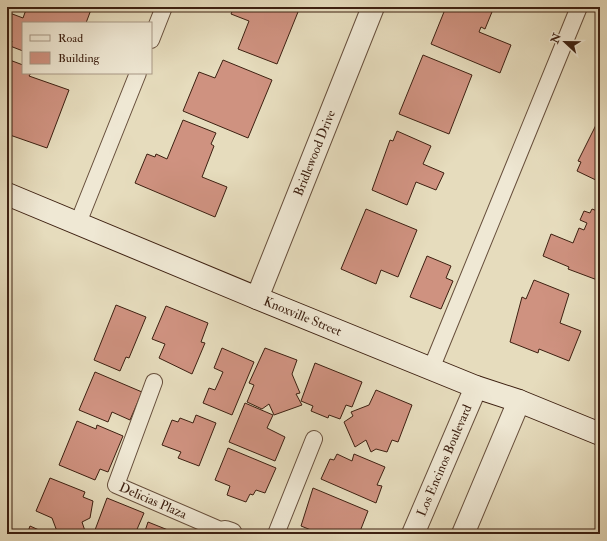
<svg xmlns="http://www.w3.org/2000/svg" width="607" height="541" font-family="'IM FELL Double Pica',serif">
	<style>
		.building { fill: #cf9280; stroke: #3d2011 }
		.lines { fill: none; stroke-linecap: round; stroke-linejoin: round }
		.lane-casing { stroke: #674f3c; stroke-width: 18 }
		.street-casing { stroke: #674f3c; stroke-width: 24 }
		.secondary-casing { stroke: #3d2011; stroke-width: 24 }
		.lane { stroke: #efe8d4; stroke-width: 16 }
		.street { stroke: #efe8d4; stroke-width: 22 }
		.secondary { stroke: #efe8d4; stroke-width: 22 }
		.labels { text-anchor: middle; dominant-baseline: central; stroke-width: 4; stroke-linejoin: round; paint-order: stroke }
		.street-label { font-size: 13px; fill: #3d2011; stroke: #efe8d4 }
	</style>
	<rect width="100%" height="100%" fill="#e6dcbd"/>
	<filter id="stains"><feTurbulence type="fractalNoise" baseFrequency=".005" numOctaves="4"/><feColorMatrix values="0 0 0 0 .2 0 0 0 0 .09 0 0 0 0 .02 0 0 0 .5 -.17"/></filter>
	<radialGradient id="worn" r=".72"><stop offset=".6" stop-color="#630" stop-opacity="0"/><stop offset="1" stop-color="#630" stop-opacity=".3"/></radialGradient>
	<path class="building" d="M27,7h65l-6,16h-63v28l-13,-5 2,-5 -5,-2v-27l16,6z
		M234,7h66l-23,57 -39,-15 11,-28 -18,-7z
		M446,7h48l-9,22 -4,-2 -2,5 32,13 -11,28 -69,-29z
		M423,55l49,20 -23,59 -50,-20z
		M7,59l16,6v8h8l-2,3 40,14 -22,58 -40,-14z
		M223,60l49,20 -24,58 -65,-27 16,-39 16,6z
		M183,120l33,13 -5,11 3,2 -12,31 25,10 -12,30 -80,-34 12,-29 8,3 1,-3 11,5z
		M597,123l3,1v58l-23,-11 4,-9 -3,-1z
		M397,131l34,15 -8,18 21,9 -8,17 -20,-8 -9,23 -35,-15 18,-50 3,1z
		M366,209l51,21 -19,47 -17,-7 -5,14 -35,-15z
		M592,209l8,3v69l-32,-12 1,-2 -26,-11 8,-22 22,9 6,-15 5,2 3,-7 -7,-3 4,-9 6,2z
		M427,256l24,10 -5,12 7,3 -12,28 -31,-12z
		M534,280l35,14 -9,29 21,8 -12,30 -30,-12 -1,4 -28,-11 12,-45 4,2z
		M116,305l30,12 -17,41 -3,-1 -6,14 -26,-11z
		M166,306l42,17 -7,19 4,1 -13,31 -33,-16 6,-14 -13,-5z
		M222,348l32,14 -22,53 -29,-12 6,-15 6,2 8,-18 -9,-4z
		M265,348l32,12 -5,14 8,19 -4,1 6,11 -28,10 -5,-11 -7,5 -15,-7 7,-17 -5,-2z
		M315,363l47,19 -10,25 -6,-2 -6,14 -11,-4 -1,3 -17,-7 2,-5 -12,-5z
		M95,372l47,20 -12,28 -18,-8 -4,10 -29,-12z
		M376,390l36,15 -14,37 -6,-2 -5,12 -11,-3 -5,3 -5,-12 -11,7 -11,-25 9,-6 -2,-4 18,-7z
		M245,403l28,12 -6,13 18,9 -10,24 -46,-19z
		M196,415l20,8 -17,43 -21,-8 3,-6 -19,-7 10,-25 6,2 2,-4 13,5z
		M77,421l19,8 1,-4 26,11 -15,36 -8,-3 -5,11 -36,-15z
		M228,448l48,20 -11,25 -9,-3 -3,5 -3,-1 -4,8 -19,-7 3,-9 -15,-6z
		M337,454l15,7 2,-7 31,13 -8,18 5,1 -6,17 -55,-24 9,-20 4,1z
		M50,478l35,14 -2,5 10,4 -3,17 -8,4 4,12h-28l-6,-16 -16,-7z
		M313,488l55,23 -9,23h-38l-20,-8z
		M107,498l37,15 -9,21h-30l-10,-4z
		M148,522l30,12h-34z
		M30,526l18,8h-21z"/>
	<g class="lines">
		<g class="lane-casing">
			<g id="lane">
				<path d="M151,40l13,-33"/>
				<path d="M78,223l60,-150"/>
				<path d="M431,369l148,-362"/>
				<path id="s1" d="M154,382l-38,103 109,47"/>
				<path d="M276,534l38,-95"/>
			</g>
		</g>
		<g class="street-casing">
			<g id="street">
				<path id="s2" d="M257,298l116,-291"/>
				<path d="M225,534v-2l6,2"/>
				<path id="s3" d="M413,534l63,-147"/>
				<path d="M463,534l56,-133"/>
			</g>
		</g>
		<g class="secondary-casing">
			<g id="secondary">
				<path id="s4" d="M7,194l250,104 219,89 43,14 81,33"/>
			</g>
		</g>
		<use href="#lane" class="lane"/>
		<use href="#street" class="street"/>
		<use href="#secondary" class="secondary"/>
	</g>
	<g class="labels">
		<g class="street-label">
			<text stroke="none"><textPath href="#s2" startOffset="156">Bridlewood Drive</textPath></text>
			<text stroke="none"><textPath href="#s4" startOffset="320">Knoxville Street</textPath></text>
			<text stroke="none"><textPath href="#s3" startOffset="80">Los Encinos Boulevard</textPath></text>
			<text stroke="none"><textPath href="#s1" startOffset="150">Delicias Plaza</textPath></text>
		</g>
	</g>
	<rect width="607" height="541" fill="none" stroke="#e6dcbd" stroke-width="24"/>
	<rect x="8" y="8" width="591" height="525" fill="none" stroke="#3d2011" stroke-width="2"/>
	<rect x="12" y="12" width="583" height="517" fill="none" stroke="#3d2011"/>
	<rect x="22" y="22" width="130" height="52" fill="#efe8d4" stroke="#a89886"/>
	<rect x="30" y="35" width="20" height="6" fill="#efe8d4" stroke="#a89886"/>
	<text x="58" y="42" font-size="12" fill="#3d2011">Road</text>
	<rect x="30" y="52" width="20" height="12" fill="#cf9280" stroke="#a89886"/>
	<text x="58" y="62" font-size="12" fill="#3d2011">Building</text>
	<g transform="translate(565 42) rotate(292)" stroke="#efe8d4" stroke-width="3" paint-order="stroke">
	<path d="M0-3L7 15L0 10L-7 15Z" fill="#3d2011"/>
	<text y="-6" font-size="11" font-weight="bold" text-anchor="middle" fill="#3d2011">N</text>
	</g>
	<rect width="100%" height="100%" filter="url(#stains)"/>
	<rect width="100%" height="100%" fill="url(#worn)"/>
</svg>
